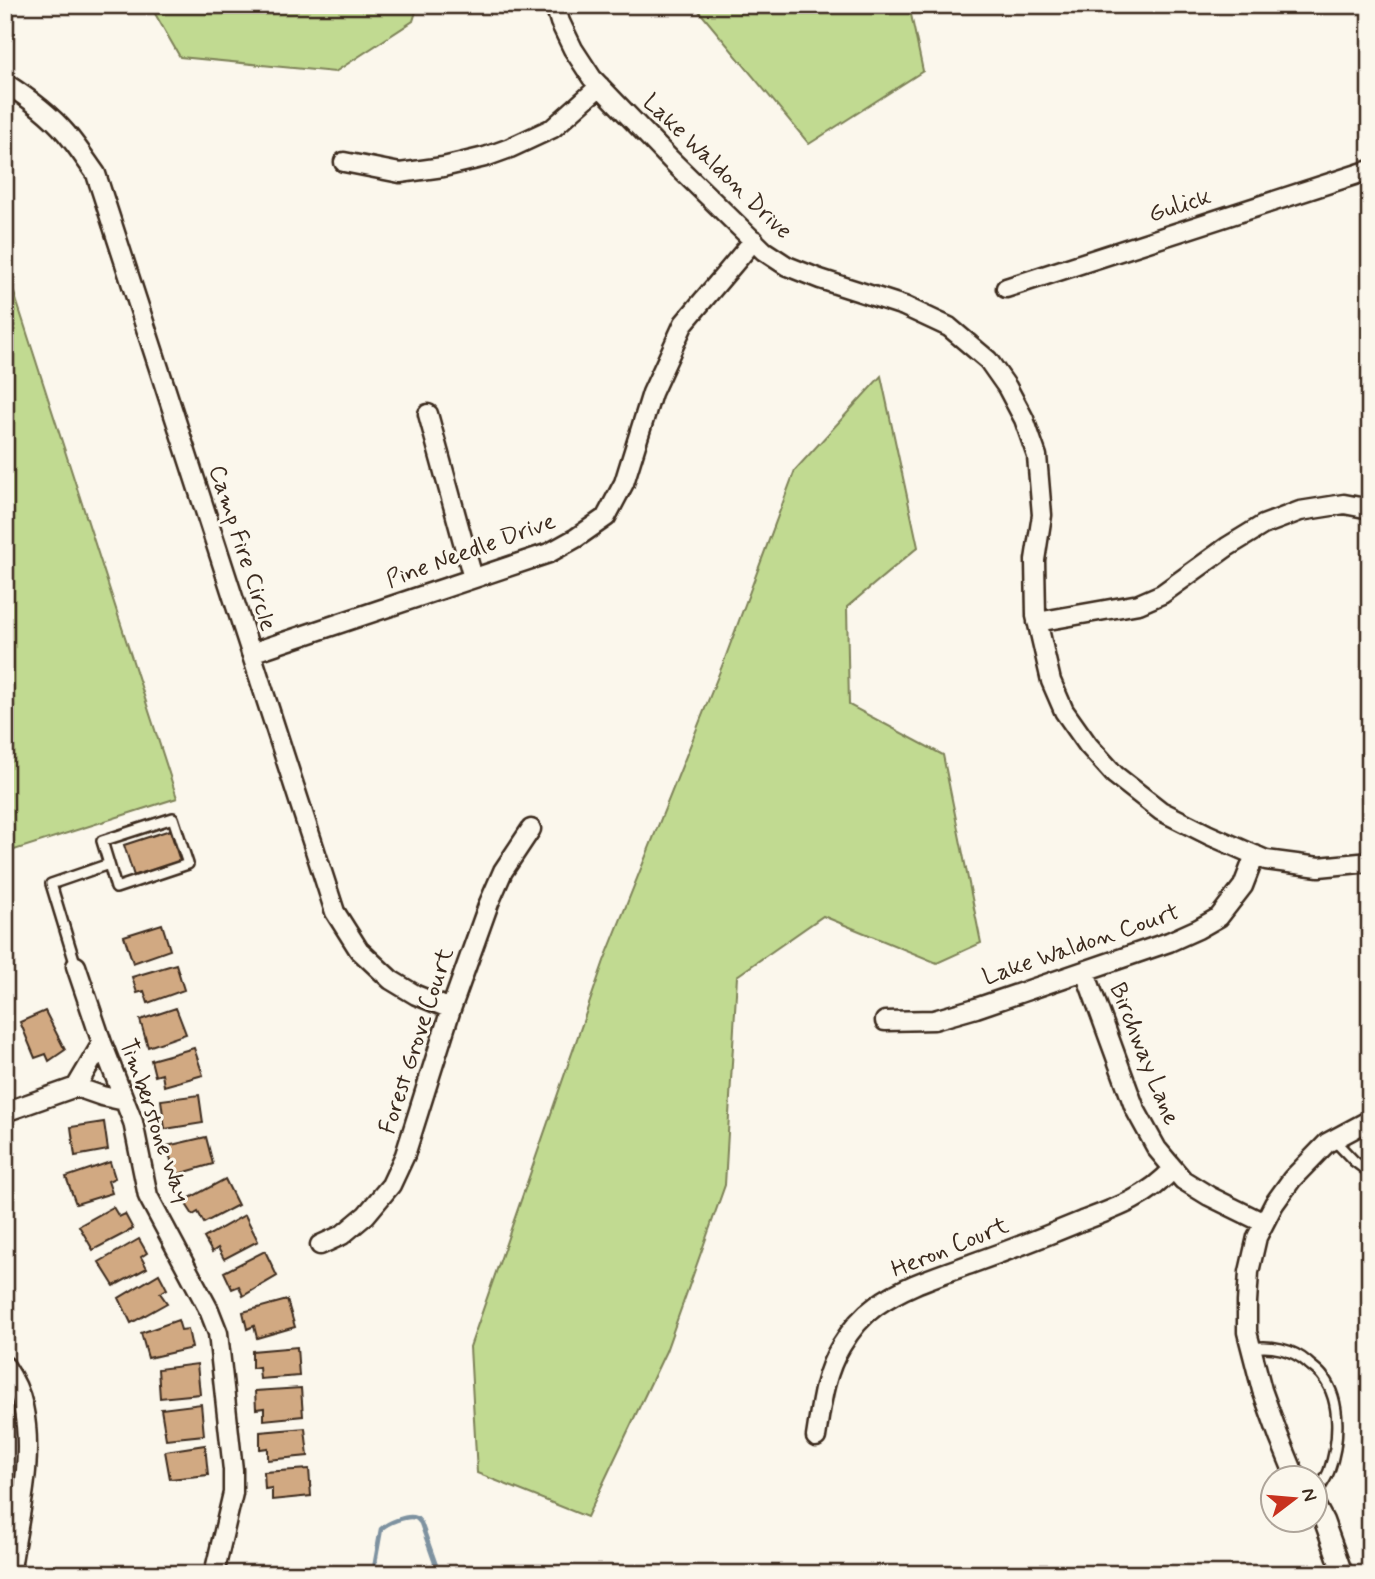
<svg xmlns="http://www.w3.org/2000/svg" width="1375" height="1579" font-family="Mynerve,sans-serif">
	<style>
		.green { fill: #c1da91; stroke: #7e8258; stroke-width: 2 }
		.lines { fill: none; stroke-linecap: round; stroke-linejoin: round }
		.stream { stroke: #7e92a0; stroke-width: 4.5 }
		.building { fill: #d1a982; stroke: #3b2a1e; stroke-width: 2 }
		.lane-casing { stroke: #3b2a1e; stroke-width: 14 }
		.street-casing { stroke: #3b2a1e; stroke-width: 23 }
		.lane { stroke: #fbf7ec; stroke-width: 9 }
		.street { stroke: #fbf7ec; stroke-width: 18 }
		.labels { text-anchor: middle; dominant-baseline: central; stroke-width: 6; stroke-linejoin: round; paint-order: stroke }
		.street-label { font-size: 24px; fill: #3b2a1e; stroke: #fbf7ec }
	</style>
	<rect width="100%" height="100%" fill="#fbf7ec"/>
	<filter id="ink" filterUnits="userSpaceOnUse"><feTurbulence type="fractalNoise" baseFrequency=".0143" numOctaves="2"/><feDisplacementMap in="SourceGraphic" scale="14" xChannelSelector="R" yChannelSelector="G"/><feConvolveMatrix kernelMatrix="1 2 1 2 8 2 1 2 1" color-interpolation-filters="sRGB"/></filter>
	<g filter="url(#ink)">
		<path class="green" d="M150,5h268l-5,16 -78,51 -155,-15z
			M694,5h215l14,66 -114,73z
			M5,265l172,533 -172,55z
			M881,376l37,171 -71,60 2,98 94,50 38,188 -44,20 -114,-47 -86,60 -12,209 -59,166 -79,166 -110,-44 -7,-126 134,-386 120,-300 71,-191z"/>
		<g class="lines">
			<path class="stream" d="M373,1574l8,-45c6,-6 27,-15 35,-11 2,1 3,3 5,5l18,51"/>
		</g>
		<path class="building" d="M170,830l10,31 -46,15 -10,-31z
			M162,924l8,26 -37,13 -9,-27z
			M176,964l8,26 -36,13 -4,-12 -7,2 -5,-16z
			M176,1008l10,26 -38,13 -8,-27z
			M45,1011l20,39 -16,11 -3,-7 -11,4 -15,-36z
			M194,1048l9,27 -39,11 -2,-12 -7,2 -4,-16z
			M199,1095l4,28 -38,6 -4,-29z
			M104,1122l4,28 -33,6 -4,-29z
			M206,1137l7,27 -38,11 -8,-29z
			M110,1162l5,16 -7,3 4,12 -36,11 -10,-27z
			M225,1179l13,26 -34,18 -6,-11 -5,3 -9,-14z
			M113,1207l6,10 6,-3 8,15 -40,21 -14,-24z
			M245,1215l13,26 -34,18 -6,-11 -6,4 -8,-14z
			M139,1239l8,14 -6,4 6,11 -33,18 -15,-24z
			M265,1251l12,25 -34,20 -4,-10 -7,3 -8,-17z
			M159,1274l8,15 -7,4 7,10 -36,20 -12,-25z
			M287,1300l8,27 -38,11 -3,-12 -7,3 -4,-17z
			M178,1320l3,10 7,-1 4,19 -44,10 -7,-25z
			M297,1347l2,29 -39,3 -1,-12 -7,1v-17z
			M197,1364l3,30 -40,4 -2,-29z
			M301,1388l2,28 -39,4v-12l-8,1 -1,-18z
			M201,1404l3,31 -38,4 -5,-30z
			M305,1428l3,28 -40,4v-12l-8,1v-17z
			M205,1445l3,30 -38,4 -5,-28z
			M309,1469l2,27 -39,4v-12l-7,1 -1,-17z"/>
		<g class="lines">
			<g class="lane-casing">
				<path id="lane" d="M76,966l-25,-82 58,-20 7,24 72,-24 -15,-46 -71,23 7,23
					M1334,1140l20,21 16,12
					M1252,1348c19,-3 40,1 55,14 5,5 12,9 16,15 19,25 16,66 6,94 -3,8 -9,16 -13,23"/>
			</g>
			<g class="street-casing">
				<path id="street" d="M555,5l5,17 13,27 19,29 79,82 93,91 23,15 33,13 84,27 45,21 39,33 19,27 17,32 13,37 5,59 -7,45 1,56 15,65 13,30 24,34 27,30 46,36 48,24 57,25 53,7 51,-5
					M5,83c22,14 44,30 61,50 11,13 20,27 30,41l239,738 24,38 32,30 25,15 35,14
					M344,162l56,11 43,-6 42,-10 25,-9 43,-20 47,-42
					M1006,288l364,-118
					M428,414l45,164
					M1037,622l102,-18 23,-10 65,-47 36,-22 37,-14 44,-7 26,5
					M251,653l298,-100 27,-15 30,-21 18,-34 28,-90 32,-70 70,-83
					M76,966l26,77 31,79 15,74 61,114 9,23 15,137v23l-19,81
					M1085,972l50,137 22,40 26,31 26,16 55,27
					M885,1021l49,-1 42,-12 193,-66 29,-13 21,-12 24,-31 12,-31
					M76,1087l26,9 23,5
					M5,1112l71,-25 26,-44
					M320,1245l22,-10 24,-20 25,-30 14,-30 46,-146 38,-106 14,-32 28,-42
					M5,1366c8,12 15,25 18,40 11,51 -3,105 -11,156v12
					M816,1437c5,-32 8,-63 25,-91 9,-15 21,-30 35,-40 29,-21 64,-31 97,-43 37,-13 73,-27 109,-42 35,-13 66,-24 91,-52
					M1297,1478l-4,-7 -14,-34 -17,-47 -15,-58v-30l2,-30 8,-35 17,-33 18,-25 35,-36 43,-23
					M1316,1506l8,15 19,53"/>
			</g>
			<use href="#lane" class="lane"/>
			<use href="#street" class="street"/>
		</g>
	</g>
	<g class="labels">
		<g class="street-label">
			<text transform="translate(717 167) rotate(44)">Lake Waldon Drive</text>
			<text transform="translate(1180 206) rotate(-18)">Gulick</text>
			<text transform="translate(242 548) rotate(72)">Camp Fire Circle</text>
			<text transform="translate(471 551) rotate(-20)">Pine Needle Drive</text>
			<text transform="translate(1081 945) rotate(-19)">Lake Waldon Court</text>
			<text transform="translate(417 1041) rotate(-72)">Forest Grove Court</text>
			<text transform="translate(1144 1054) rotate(68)">Birchway Lane</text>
			<text transform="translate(154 1121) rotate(71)">Timberstone Way</text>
			<text transform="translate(950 1248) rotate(-22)">Heron Court</text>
		</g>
	</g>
	<rect width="1375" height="1579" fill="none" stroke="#fbf7ec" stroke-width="28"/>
	<rect x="14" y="14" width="1347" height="1551" fill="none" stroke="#3b2a1e" stroke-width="2.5" filter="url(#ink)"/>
	<g transform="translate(1294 1499) rotate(74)"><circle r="33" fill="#fbf7ec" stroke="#aea59a" stroke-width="2"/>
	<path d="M0-5L12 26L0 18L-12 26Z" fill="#c8321e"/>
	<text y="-10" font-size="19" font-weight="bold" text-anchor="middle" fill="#3b2a1e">N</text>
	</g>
</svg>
